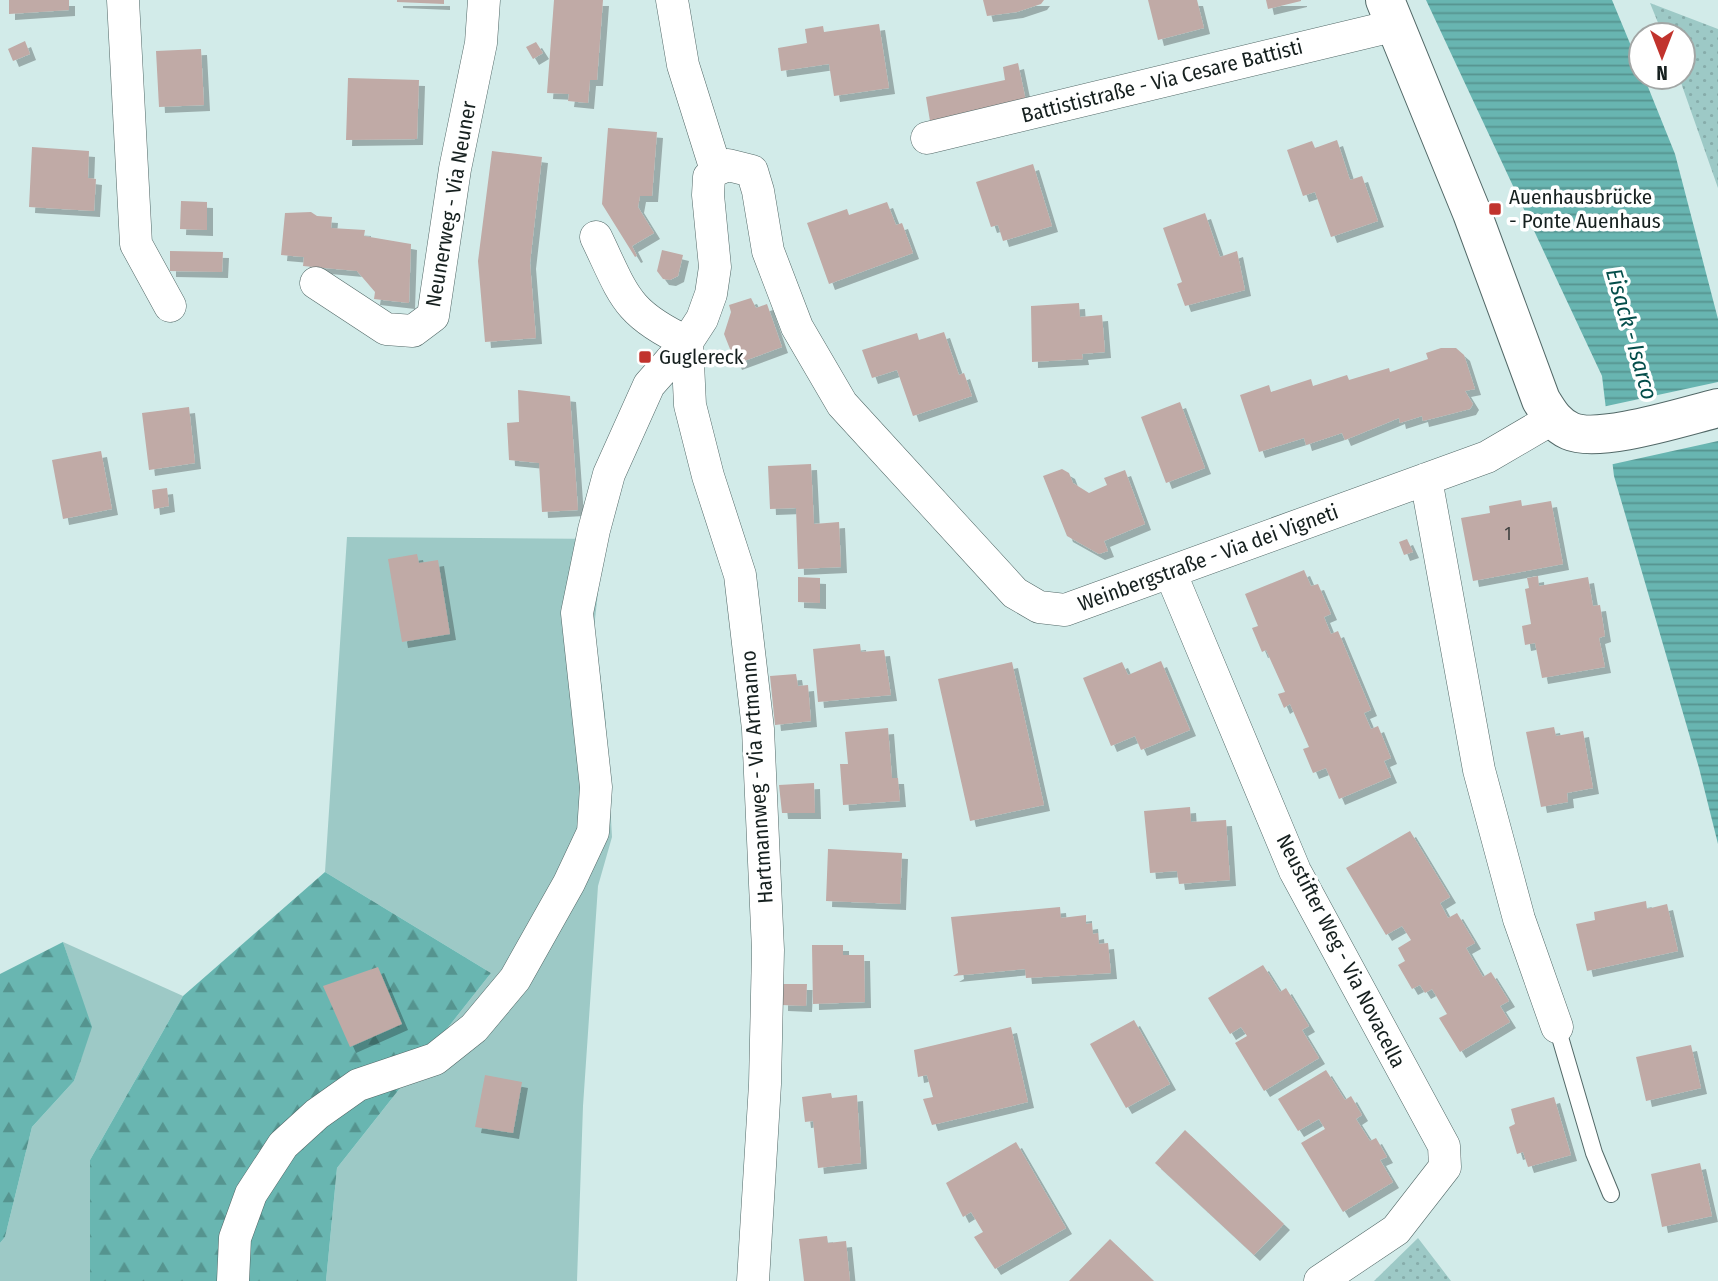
<svg xmlns="http://www.w3.org/2000/svg" width="1718" height="1281" font-family="'Fira Sans Condensed',sans-serif">
	<style>
		.green { fill: #9dc9c6 }
		.forest { fill: url(#forest-firs) }
		.park { fill: url(#park-dots) }
		.water { fill: url(#water-rules) }
		.pier { fill: #d2ebe9 }
		.building { fill: #c0aaa6; filter: url(#shadow) }
		.lines { fill: none; stroke-linecap: round; stroke-linejoin: round }
		.service-casing { stroke: #526867; stroke-width: 18 }
		.minor-casing { stroke: #526867; stroke-width: 33 }
		.tertiary-casing { stroke: #526867; stroke-width: 40 }
		.service { stroke: #fff; stroke-width: 16 }
		.minor { stroke: #fff; stroke-width: 32 }
		.tertiary { stroke: #fff; stroke-width: 38 }
		.poi-dot { fill: #c1332d; stroke: #fff; stroke-width: 2.5 }
		.labels { text-anchor: middle; dominant-baseline: central; stroke-width: 7; stroke-linejoin: round; paint-order: stroke }
		.number-label { font-size: 18px; fill: #404241 }
		.street-label { font-size: 21px; fill: #16201f; stroke: #fff }
		.poi-label { font-size: 21px; fill: #16201f; stroke: #fff; text-anchor: start }
		.water-label { font-size: 23px; font-style: italic; fill: #044d4a; stroke: #fff }
	</style>
	<defs>
		<pattern id="forest-firs" width="22" height="20" patternUnits="userSpaceOnUse" patternTransform="scale(1.75)"><rect width="22" height="20" fill="#69b6b1"/><path d="M5 1l3.5 6h-7zM16 11l3.5 6h-7z" fill="#55948f"/></pattern>
		<pattern id="park-dots" width="8" height="8" patternUnits="userSpaceOnUse" patternTransform="scale(1.75)"><rect width="8" height="8" fill="#9dc9c6"/><path d="M2 2h.1M6 6h.1" fill="none" stroke="#86acaa" stroke-width="1.8" stroke-linecap="round"/></pattern>
		<pattern id="water-rules" width="6" height="5" patternUnits="userSpaceOnUse" patternTransform="scale(1.75)"><rect width="6" height="5" fill="#68b5b1"/><path d="M0 2.5h6" fill="none" stroke="#55938f"/></pattern>
		<filter id="shadow"><feDropShadow dx="6" dy="6" stdDeviation="0" flood-color="#0004"/></filter>
	</defs>
	<rect width="100%" height="100%" fill="#d2ebe9"/>
	<path class="green" d="M347,537l257,2 -10,89 11,85 7,124 -14,49 -15,220 -6,175h-251l11,-113 154,-195 -166,-101z
		M63,942l120,54 -93,164v121h-90v-38l5,-6 27,-110 42,-46 17,-54z"/>
	<path class="forest" d="M325,872l166,101 -154,195 -11,113h-236v-121l93,-164z
		M63,942l29,85 -18,54 -42,46 -27,110 -5,6v-269z"/>
	<path class="park" d="M1650,3l68,26v159l-39,-111h4v-42h-20z
		M1418,1238l33,43h-77z"/>
	<path class="water" d="M1426,0h186l29,70v7h3l31,77 43,165v525l-19,-76 -85,-292 -12,-100z"/>
	<path class="pier" d="M1718,382v59l-109,24 -7,-58z"/>
	<path class="building" d="M9,0h60v10l-60,4z
		M397,0h47v4l-47,-2z
		M554,0h49l-6,80h-7l-2,23 -20,-2 1,-7 -22,-1z
		M983,0h61l-3,4 -24,8 -30,4z
		M1148,0h49l7,28 -46,12z
		M1266,0h35v1l-33,8z
		M879,24l10,64 -55,8 -5,-32 -48,7 -3,-23 29,-5 -2,-14 18,-3 1,6z
		M25,41l5,13 -17,7 -5,-12z
		M536,42l7,11 -10,6 -7,-12z
		M201,49l3,56 -45,2 -3,-56z
		M1018,63l8,38 -96,20 -4,-24 79,-17 -2,-13z
		M348,78l71,2 -2,59 -71,1z
		M608,128l49,4 -5,64h-12l-2,11 16,26 -22,13 5,10 -2,1 -33,-53z
		M1337,140l13,40 12,-4 16,45 -47,16 -16,-45 -12,4 -16,-46 25,-9 3,7z
		M32,147l57,4 -1,27 8,1 -2,32 -65,-4z
		M492,151l50,6 -12,106 6,75 -51,4 -7,-81z
		M1033,164l19,62 -49,15 -5,-16 -7,2 -15,-45z
		M181,201l26,1v28l-27,-1z
		M887,202l9,23 6,-2 11,30 -84,31 -22,-61 40,-14 2,6z
		M311,212l6,4 15,1 -1,11 34,2 -1,6 47,8 -2,59 -35,-4 1,-7 -18,-21 -54,-5 1,-9 -23,-2 4,-42z
		M1205,213l15,44 17,-6 8,39 -60,16 -8,-22 5,-2 -19,-54z
		M662,250l21,5 -5,21 -8,4 -7,-1 -6,-8z
		M170,251l53,1 -1,20 -52,-1z
		M751,298l5,10 11,-4 15,43 -46,17 -12,-30 7,-22 -2,-7z
		M1079,303l1,14 22,-2 3,37 -23,2 1,5 -51,3 -1,-56z
		M944,332l15,43 5,-2 8,23 -59,20 -16,-46 -25,8 -10,-28 55,-17 2,7z
		M1441,348h15l8,7 11,34 -10,2 8,13 -3,5 -47,12 -1,-5 -22,7 -1,-5 -54,22 -3,-7 -36,12 -2,-7 -45,14 -19,-57 29,-10 2,7 40,-13 2,7 34,-11 2,5 40,-12 1,4 38,-13 -2,-6z
		M518,390l52,6 8,114 -36,2 -3,-49 -30,-3 -2,-37 12,-1z
		M1180,402l25,66 -39,15 -25,-66z
		M189,407l6,56 -46,7 -7,-57z
		M101,451l11,58 -49,10 -11,-59z
		M811,464l3,60 25,-2 2,45 -43,2 -2,-61 -26,1 -2,-43z
		M1062,469l7,4 4,10 16,10 18,-8 -3,-7 21,-8 20,54 -41,17 4,10 -9,3 -32,-18 -24,-60z
		M167,488l2,18 -15,3 -2,-19z
		M1521,500l1,6 29,-5 12,63 -90,17 -12,-63 29,-5 -1,-7z
		M1407,539l6,13 -9,3 -5,-13z
		M417,554l2,9 19,-3 12,74 -48,8 -14,-83z
		M1304,570l7,16 7,-2 13,30 -7,3 7,17 7,-3 33,79 -7,3 7,16 7,-3 13,32 -7,3 7,16 -52,22 -13,-31 -13,5 -10,-24 6,-2 -19,-43 -6,4 -6,-14 7,-2 -19,-42 -4,2 -10,-24 6,-2 -13,-32z
		M1538,576l1,10 49,-9 5,29 7,-1 5,31 -6,2 6,29 -63,11 -7,-35 -10,2 -3,-19 9,-2 -6,-35 4,-1 -2,-10z
		M798,577l22,1v25l-22,-1z
		M860,644l1,8 23,-2 7,45 -73,7 -5,-53z
		M1161,661l29,69 -49,20 -6,-14 -24,10 -28,-68 39,-16 6,13z
		M1012,662l32,143 -74,16 -32,-142z
		M796,674l2,12 10,-1 3,36 -36,4 -5,-49z
		M1554,727l2,9 27,-5 10,57 -26,5 1,9 -27,5 -15,-75z
		M888,728l4,50h6l2,23 -57,4 -3,-41h8l-3,-32z
		M814,783l1,30h-33l-3,-28z
		M1190,807l1,15 35,-2 4,60 -51,4 -2,-13 -27,2 -6,-62z
		M1410,831l40,66 -10,6 8,15 9,-5 18,30 -9,5 17,29 8,-5 18,29 -9,5 10,16 -50,30 -21,-34 8,-4 -15,-25 -7,4 -5,-8 -8,4 -14,-24 7,-4 -7,-13 13,-8 -9,-14 -16,9 -40,-67z
		M828,849l74,4 -2,51 -74,-3z
		M1646,901l1,8 20,-5 11,47 -91,20 -11,-47 19,-4 -1,-8z
		M1060,907l1,11 25,-3v9l6,-1 1,11 5,-1 1,11 9,-1 3,30 -85,5 -1,-9 -72,7 5,-3 -7,-56z
		M812,945h31v10h21l1,47 -52,2z
		M1263,965l17,27 6,-4 23,38 -7,4 17,28 -55,33 -29,-48 12,-7 -6,-9 -11,7 -22,-36z
		M378,967l24,57 -52,23 -27,-61z
		M782,984h25l-1,22 -24,-1z
		M1134,1020l36,64 -44,24 -36,-64z
		M1011,1027l17,75 -96,23 -9,-26 10,-2 -6,-22 -9,2 -4,-27z
		M1691,1045l10,43 -55,13 -10,-44z
		M1326,1070l19,30 6,-4 11,19 -6,4 14,22 6,-3 11,19 -7,3 13,22 -50,30 -42,-69 24,-14 -6,-10 -21,12 -20,-32z
		M485,1075l37,7 -9,51 -38,-6z
		M831,1093l1,5 25,-3 4,68 -43,5 -5,-47 -8,1 -3,-25z
		M1554,1097l17,58 -43,12 -5,-15 -6,2 -8,-27 6,-3 -4,-15z
		M1185,1130l99,94 -30,31 -99,-92z
		M1016,1142l50,86 -71,41 -21,-32 9,-5 -12,-20 -8,5 -17,-34z
		M1700,1163l12,53 -50,11 -11,-53z
		M827,1236l1,7 18,-2 4,40h-46l-5,-42z
		M1110,1239l44,42h-85z"/>
	<g class="lines">
		<g class="service-casing">
			<path id="service" d="M1557,1027l37,126 17,41"/>
		</g>
		<g class="minor-casing">
			<path id="minor" d="M123,0l13,244 34,62
				M672,0l11,65 33,105
				M927,138l470,-113
				M596,237c28,58 29,76 91,105
				M316,283l70,46 27,2 20,-15 22,-147 26,-126 3,-43
				M687,342l3,63 18,71 32,99 18,154 10,221 -3,134 -12,197
				M1426,479l53,291 40,149 38,108
				M1171,574l124,297 149,275 1,21 -49,63 -76,51
				M233,1281l2,-43 16,-44 32,-49 34,-31 41,-29 77,-26 39,-31 41,-49 54,-96 24,-51 3,-45 -19,-174 17,-83 15,-56 40,-89 38,-43 15,-23 9,-25 4,-27 -7,-72 1,-18 7,-7 12,-5 24,6 6,20 10,60 29,76 45,77 173,189 24,14 26,3 422,-153 65,-38"/>
		</g>
		<g class="tertiary-casing">
			<path id="tertiary" d="M1385,0l87,213 69,187c8,13 14,24 29,31 29,13 115,-15 148,-23"/>
		</g>
		<use href="#service" class="service"/>
		<use href="#minor" class="minor"/>
		<use href="#tertiary" class="tertiary"/>
	</g>
	<g class="poi-dot">
		<rect x="1488" y="202" width="14" height="14" rx="3.5"/>
		<rect x="638" y="350" width="14" height="14" rx="3.5"/>
	</g>
	<g class="labels">
		<g class="number-label">
			<text x="1508" y="534">1</text>
		</g>
		<g class="street-label">
			<text transform="translate(1162 81) rotate(-14)">Battististraße - Via Cesare Battisti</text>
			<text transform="translate(451 204) rotate(-80)">Neunerweg - Via Neuner</text>
			<text transform="translate(1208 558) rotate(-20)">Weinbergstraße - Via dei Vigneti</text>
			<text transform="translate(757 777) rotate(-94)">Hartmannweg - Via Artmanno</text>
			<text transform="translate(1341 951) rotate(63)">Neustifter Weg - Via Novacella</text>
		</g>
		<g class="poi-label">
			<text x="1509" y="197">Auenhausbrücke<tspan x="1509" dy="24">- Ponte Auenhaus</tspan></text>
			<text x="659" y="357">Guglereck</text>
		</g>
		<g class="water-label">
			<text transform="translate(1632 334) rotate(74)">Eisack - Isarco</text>
		</g>
	</g>
	<g transform="translate(1662 56) rotate(180)"><circle r="33" fill="#ffffff" stroke="#a2a6a5" stroke-width="2"/>
	<path d="M0-5L12 26L0 18L-12 26Z" fill="#c1332d"/>
	<text y="-10" font-size="19" font-weight="bold" text-anchor="middle" fill="#16201f">N</text>
	</g>
</svg>
